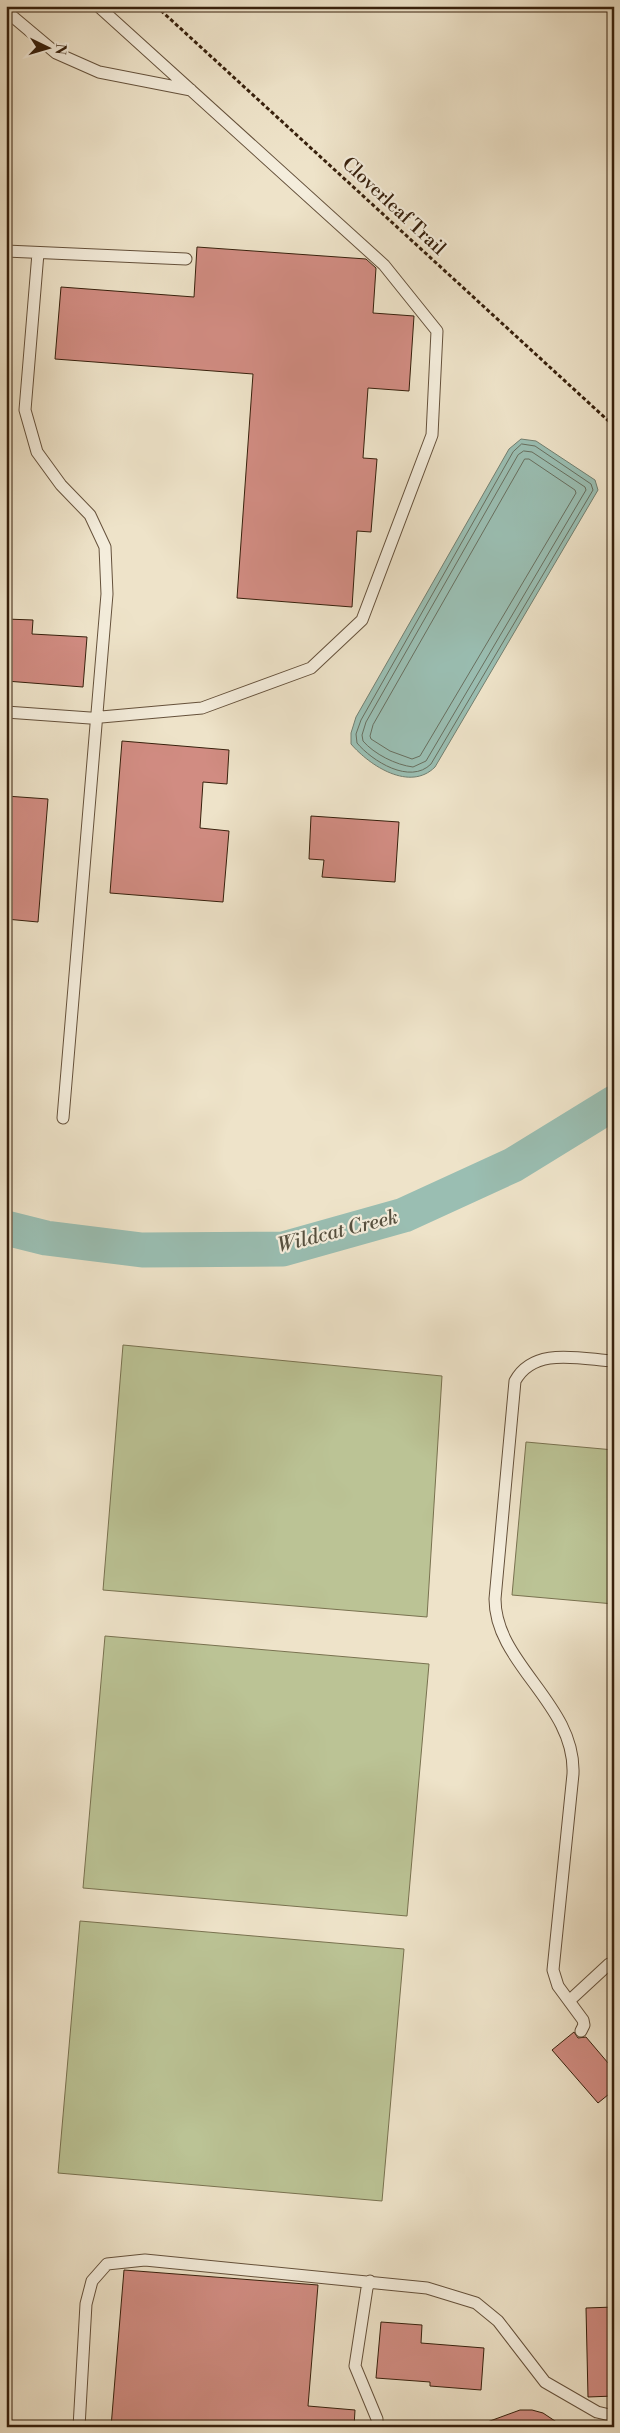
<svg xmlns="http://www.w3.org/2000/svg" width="620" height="2433" font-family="'Libre Bodoni',serif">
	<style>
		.green { fill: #bbc395; stroke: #797250 }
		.water { fill: #9abeb2; stroke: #727f70 }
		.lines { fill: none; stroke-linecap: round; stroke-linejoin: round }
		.shore { stroke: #686f5f; stroke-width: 1 }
		.river { stroke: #9abeb2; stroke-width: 35 }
		.building { fill: #d18c82; stroke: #37200c }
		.lane-casing { stroke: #65513b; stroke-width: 13 }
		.path { stroke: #37200c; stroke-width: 3; stroke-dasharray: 4 2.5; stroke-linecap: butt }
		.lane { stroke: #f4eddc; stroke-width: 11 }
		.labels { text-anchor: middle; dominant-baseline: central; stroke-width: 4.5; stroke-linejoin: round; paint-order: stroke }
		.street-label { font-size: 19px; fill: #37200c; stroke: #f4eddc }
		.water-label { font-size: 20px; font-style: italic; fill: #554f3e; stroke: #f4eddc }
	</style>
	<rect width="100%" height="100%" fill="#eee3c9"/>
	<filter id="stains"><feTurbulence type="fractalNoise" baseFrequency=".004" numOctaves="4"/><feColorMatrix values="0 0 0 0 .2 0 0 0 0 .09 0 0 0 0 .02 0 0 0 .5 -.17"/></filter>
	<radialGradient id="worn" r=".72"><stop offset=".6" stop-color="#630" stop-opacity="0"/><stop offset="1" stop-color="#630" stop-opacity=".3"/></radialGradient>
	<path class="green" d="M123,1345l319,31 -15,241 -324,-27z
		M526,1442l88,8v154l-102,-9z
		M105,1636l324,28 -22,252 -324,-28z
		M80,1921l324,28 -22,252 -324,-28z"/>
	<path class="water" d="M521,439l15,2 59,39 3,10 -163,277c-25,25 -65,-1 -84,-23v-11l5,-16 153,-268z"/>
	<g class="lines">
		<path class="shore" d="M522,444l13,2 56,38 2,6 -162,274c-21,21 -59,-3 -74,-21l-1,-9 5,-14 152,-268z
			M524,451l8,1 53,35 1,3 -160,271 -13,6c-17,-2 -39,-13 -50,-26l-1,-6 4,-13 152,-267z
			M525,459h4l46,31 1,3 -156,263 -8,3 -22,-8 -19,-12 -1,-3 3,-11z"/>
		<path class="river" d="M6,1228l40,10 96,12 141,-1 121,-34 109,-50 101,-62"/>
	</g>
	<path class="building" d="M197,247l169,12 10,9 -3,45 41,3 -5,75 -41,-3 -5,70 14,1 -6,73 -14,-1 -5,76 -115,-9 16,-224 -198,-15 6,-72 133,10z
		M6,619l27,1 -1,14 55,3 -4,50 -77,-6z
		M122,741l107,9 -2,34 -24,-2 -3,46 29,3 -6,71 -113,-9z
		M6,796l42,3 -10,123 -32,-3z
		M311,816l88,6 -4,60 -73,-5 2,-17 -15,-1z
		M574,2032l4,6 8,-1 28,33v20l-16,13 -46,-53z
		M124,2270l194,15 -10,121 47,4 -1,17h-243z
		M614,2307v89l-26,1 -2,-89z
		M381,2322l41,3 -1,18 63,5 -3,42 -51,-4v-4l-54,-4z
		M520,2410h12l11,3 21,14h-85v-2z"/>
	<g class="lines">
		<g class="lane-casing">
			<path id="lane" d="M6,11l50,42 43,19 92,18
				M6,251l180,8
				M38,253l-13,157 12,42 24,33 29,30 15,32 2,47 -44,524
				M6,712l84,6 112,-10 109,-40 51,-48 70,-185 5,-104 -53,-66 -286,-259
				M569,2001l40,-37
				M581,2031l3,-6 -1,-5 -25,-34 -5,-16 20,-196c3,-70 -78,-110 -78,-175l20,-218c19,-35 65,-22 99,-20
				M370,2281l-3,7 -12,78 22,53v8
				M79,2427l7,-123 6,-23 15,-17 38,-4 282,28 49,15 22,18 47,61 52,30 17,4"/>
		</g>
		<path class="path" d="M156,6l458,420"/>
		<use href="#lane" class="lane"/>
	</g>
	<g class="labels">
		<g class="street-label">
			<text transform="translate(394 206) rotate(43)">Cloverleaf Trail</text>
		</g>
		<g class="water-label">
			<text transform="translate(338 1232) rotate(-14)">Wildcat Creek</text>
		</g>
	</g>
	<rect width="620" height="2433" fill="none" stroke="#eee3c9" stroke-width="25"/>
	<rect x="8" y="8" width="605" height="2418" fill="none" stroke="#37200c" stroke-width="2.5"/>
	<rect x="12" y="12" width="595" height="2408" fill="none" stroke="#37200c"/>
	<g transform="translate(48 48) rotate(95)" stroke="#f4eddc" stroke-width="4" paint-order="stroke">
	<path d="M0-4L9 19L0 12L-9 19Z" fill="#37200c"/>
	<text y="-8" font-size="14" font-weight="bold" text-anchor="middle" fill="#37200c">N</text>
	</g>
	<rect width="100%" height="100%" filter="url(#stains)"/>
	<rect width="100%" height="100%" fill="url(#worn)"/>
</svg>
